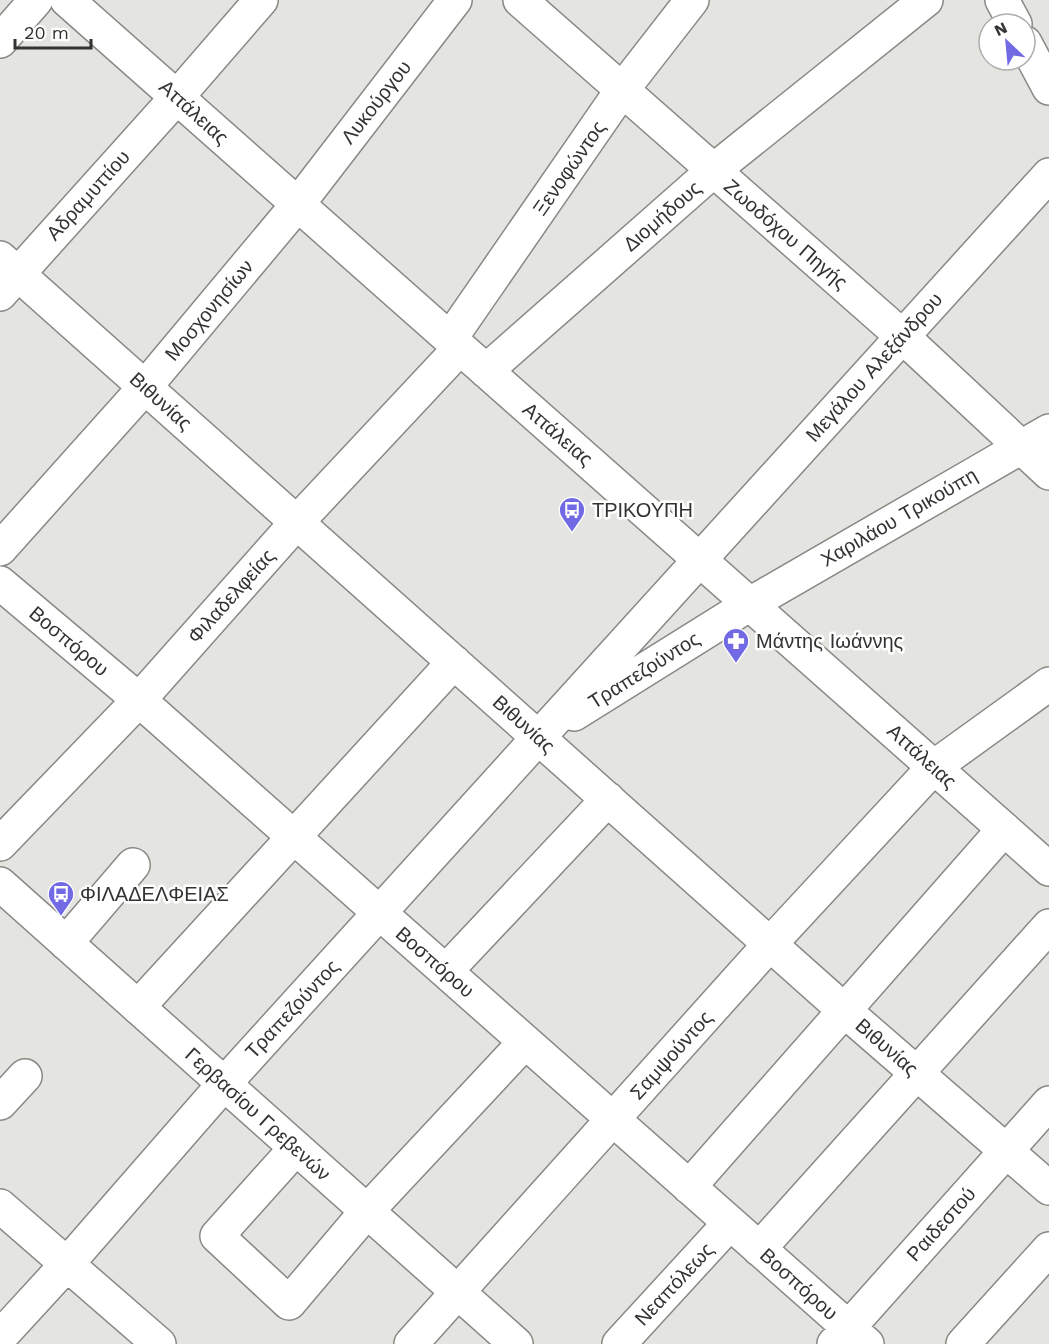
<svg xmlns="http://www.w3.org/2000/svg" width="1049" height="1344" font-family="'Work Sans',sans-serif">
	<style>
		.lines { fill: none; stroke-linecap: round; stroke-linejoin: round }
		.minor-casing { stroke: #898884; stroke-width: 36 }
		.major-casing { stroke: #898884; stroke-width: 36 }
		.minor { stroke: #fff; stroke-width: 33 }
		.major { stroke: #fff; stroke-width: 33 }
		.labels { text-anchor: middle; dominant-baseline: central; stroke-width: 5; stroke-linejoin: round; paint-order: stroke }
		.street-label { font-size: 20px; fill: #333331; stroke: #fff }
		.poi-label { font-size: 20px; fill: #333331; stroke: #fff; text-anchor: start }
	</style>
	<rect width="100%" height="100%" fill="#e4e4e0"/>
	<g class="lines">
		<g class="minor-casing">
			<path id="minor" d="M67,0l982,869
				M520,0l382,336 147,137
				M1002,0l13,24
				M0,41l36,-41
				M1025,43l24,45
				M0,258l845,753 204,177
				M0,294l177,-197 84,-97
				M450,339l172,-249 70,-90
				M486,371l228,-201 212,-170
				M0,549l145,-162 153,-183 157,-204
				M0,583l139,117 728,644
				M574,714l176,-110 299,-173
				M0,844l139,-144 158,-178 163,-174
				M66,943l67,-78
				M446,971l162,-172
				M138,1007l316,-345
				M0,1103l25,-27
				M296,1148l-79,88 72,67 78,-92 158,-169
				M689,1187l315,-358
				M0,1206l159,138
				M759,1249l290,-323
				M0,1337l67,-73 157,-180 825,-909
				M411,1344l359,-400 164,-177 115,-83
				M619,1344l111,-121
				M834,1344l215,-241
				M963,1344l86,-95"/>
		</g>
		<g class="major-casing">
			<path id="major" d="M0,884l516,460"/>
		</g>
		<use href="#minor" class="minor"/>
		<use href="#major" class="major"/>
	</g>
	<defs>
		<g id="bus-pin" transform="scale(1.35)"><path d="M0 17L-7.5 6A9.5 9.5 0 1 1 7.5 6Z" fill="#726ae5" stroke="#fff"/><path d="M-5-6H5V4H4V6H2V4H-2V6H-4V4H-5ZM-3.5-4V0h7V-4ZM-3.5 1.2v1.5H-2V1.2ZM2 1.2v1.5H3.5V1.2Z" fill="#fff"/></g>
		<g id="pharmacy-pin" transform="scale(1.35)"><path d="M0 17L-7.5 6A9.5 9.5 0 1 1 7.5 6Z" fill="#726ae5" stroke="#fff"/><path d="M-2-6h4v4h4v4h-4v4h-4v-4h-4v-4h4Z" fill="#fff"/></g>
	</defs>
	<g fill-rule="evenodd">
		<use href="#bus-pin" x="572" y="510"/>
		<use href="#pharmacy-pin" x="736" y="641"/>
		<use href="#bus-pin" x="61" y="894"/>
	</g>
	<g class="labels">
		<g class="street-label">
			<text transform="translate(376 102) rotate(-52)">Λυκούργου</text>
			<text transform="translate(194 112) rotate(42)">Αττάλειας</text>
			<text transform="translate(569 168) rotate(-55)">Ξενοφώντος</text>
			<text transform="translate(88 195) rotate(-48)">Αδραμυττίου</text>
			<text transform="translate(662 216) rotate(-41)">Διομήδους</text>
			<text transform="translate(786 234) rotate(41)">Ζωοδόχου Πηγής</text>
			<text transform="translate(209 310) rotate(-50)">Μοσχονησίων</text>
			<text transform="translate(874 367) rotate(-48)">Μεγάλου Αλεξάνδρου</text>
			<text transform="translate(161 401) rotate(42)">Βιθυνίας</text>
			<text transform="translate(558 434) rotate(41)">Αττάλειας</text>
			<text transform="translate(899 517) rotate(-30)">Χαριλάου Τρικούπη</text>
			<text transform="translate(231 596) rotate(-48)">Φιλαδελφείας</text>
			<text transform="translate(69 641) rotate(40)">Βοσπόρου</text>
			<text transform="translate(644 670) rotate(-32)">Τραπεζούντος</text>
			<text transform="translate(524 724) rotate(42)">Βιθυνίας</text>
			<text transform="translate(922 756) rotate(42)">Αττάλειας</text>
			<text transform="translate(435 962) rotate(41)">Βοσπόρου</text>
			<text transform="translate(292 1009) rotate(-47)">Τραπεζούντος</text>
			<text transform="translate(887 1047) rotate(41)">Βιθυνίας</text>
			<text transform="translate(671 1055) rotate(-48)">Σαμψούντος</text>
			<text transform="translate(258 1114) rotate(42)">Γερβασίου Γρεβενών</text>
			<text transform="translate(941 1224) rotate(-48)">Ραιδεστού</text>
			<text transform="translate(674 1284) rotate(-47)">Νεαπόλεως</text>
			<text transform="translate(799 1284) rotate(42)">Βοσπόρου</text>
		</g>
		<g class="poi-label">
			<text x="592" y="510">ΤΡΙΚΟΥΠΗ</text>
			<text x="756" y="641">Μάντης Ιωάννης</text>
			<text x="80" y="894">ΦΙΛΑΔΕΛΦΕΙΑΣ</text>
		</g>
	</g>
	<g transform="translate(1007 42) rotate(334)"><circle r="28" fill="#ffffff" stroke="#adadad" stroke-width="1.5"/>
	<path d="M0-4.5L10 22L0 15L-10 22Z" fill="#726ae5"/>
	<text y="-9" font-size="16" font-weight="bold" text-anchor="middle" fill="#333331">N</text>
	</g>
	<path d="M15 39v9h76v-9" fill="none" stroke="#333331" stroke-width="3"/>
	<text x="24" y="39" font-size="18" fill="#333331" stroke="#ffffff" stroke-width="4.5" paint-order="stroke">20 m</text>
</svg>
